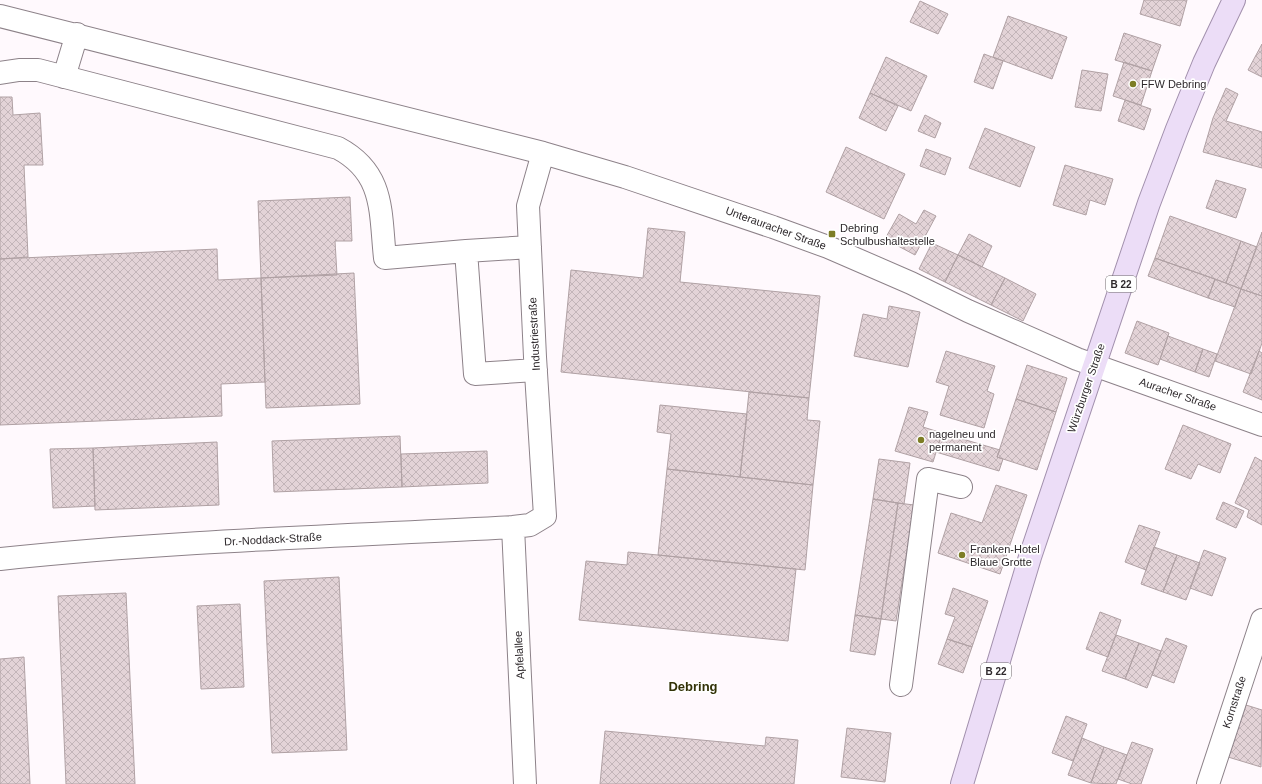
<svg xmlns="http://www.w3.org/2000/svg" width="1262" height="784" font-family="Arial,sans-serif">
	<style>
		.building { fill: url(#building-cross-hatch); stroke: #b0a1a4 }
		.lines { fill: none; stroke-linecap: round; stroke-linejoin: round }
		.minor-casing { stroke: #8d8289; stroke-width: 24 }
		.major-casing { stroke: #a290ad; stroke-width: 24 }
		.minor { stroke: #fff; stroke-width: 22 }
		.major { stroke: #ecddf7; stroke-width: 22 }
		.poi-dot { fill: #7d7d25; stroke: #fff; stroke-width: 1.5 }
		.labels { text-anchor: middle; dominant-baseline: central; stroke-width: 3.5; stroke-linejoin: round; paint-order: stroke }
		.shield { fill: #fff; stroke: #6d696b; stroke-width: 1 }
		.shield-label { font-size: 10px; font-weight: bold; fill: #2e292c }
		.poi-label { font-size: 11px; fill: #2e292c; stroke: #fff; text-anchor: start }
		.street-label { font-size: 11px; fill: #2e292c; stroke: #fff }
		.quarter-label { font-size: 13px; font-weight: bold; fill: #333308; stroke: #fff }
	</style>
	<defs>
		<pattern id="building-cross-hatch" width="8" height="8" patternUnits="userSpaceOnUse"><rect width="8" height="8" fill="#e3d3d7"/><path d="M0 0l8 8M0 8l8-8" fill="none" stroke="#c3b5b9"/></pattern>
	</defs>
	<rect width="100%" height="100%" fill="#fff9fd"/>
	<path class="building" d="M1144,0h43l-7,26 -40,-12z
		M920,1l28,13 -10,20 -28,-12z
		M1008,16l59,21 -15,42 -59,-22z
		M1124,33l37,12 -9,26 -37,-11z
		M1262,44v33l-14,-7z
		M984,54l19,7 -10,28 -19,-7z
		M886,57l41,19 -16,35 -41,-18z
		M1124,62l28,9 -11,34 -28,-9z
		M1082,70l26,4 -7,37 -26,-4z
		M1226,88l12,6 -12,27 36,11v36l-59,-16 10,-34z
		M870,93l28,13 -12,25 -27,-13z
		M0,97h12l1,18 27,-2 3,52h-19l4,92 -28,2z
		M1125,100l26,9 -7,21 -26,-9z
		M925,115l16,8 -6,15 -17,-7z
		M985,128l50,19 -15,40 -51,-19z
		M846,147l59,27 -21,45 -58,-27z
		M926,149l25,9 -6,17 -25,-9z
		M1065,165l48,14 -8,26 -15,-5 -4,15 -33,-10z
		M1216,180l30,9 -10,29 -30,-10z
		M350,197l2,44h-17l2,34 -76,3 -3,-77z
		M924,210l12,6 -21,39 -30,-16 14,-25 17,10z
		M1170,216l71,25 -15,42 -71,-25z
		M648,228l37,4 -5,50 140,14 -11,102 -248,-26 10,-102 72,8z
		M1262,232v64l-21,-7z
		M969,234l23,12 -10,21 -24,-12z
		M1241,241l16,6 -16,42 -15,-6z
		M932,243l26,12 -13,27 -26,-13z
		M217,249l1,31 43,-2 4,104 -44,2 1,32 -222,9v-166z
		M958,255l47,23 -14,27 -46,-23z
		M1155,258l60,21 -7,19 -60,-22z
		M354,273l6,131 -94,4 -5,-130z
		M1005,278l31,16 -13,27 -32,-16z
		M1215,279l26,10 -6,18 -27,-9z
		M1241,289l21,7v47l-11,31 -36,-13z
		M889,306l31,6 -12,55 -54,-11 9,-42 24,5z
		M1137,321l32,12 -11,32 -33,-12z
		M1168,336l35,13 -8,23 -35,-13z
		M1203,349l14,5 -8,23 -14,-5z
		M946,351l49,15 -8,25 7,3 -10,34 -44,-13 9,-29 -13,-4z
		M1259,351l3,2v47l-19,-8z
		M1027,365l40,13 -11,34 -40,-13z
		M749,392l60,6 -2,22 13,1 -7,64 -73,-8z
		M1016,399l40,13 -19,58 -40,-13z
		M660,405l87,9 -7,63 -73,-8 4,-35 -14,-2z
		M909,407l19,5 -5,15 19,6 -9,29 -38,-11z
		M1183,425l48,19 -11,29 -22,-9 -7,15 -26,-10z
		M942,433l58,17 -3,7 6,2 -4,12 -63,-19z
		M400,436l2,51 -128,5 -2,-51z
		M217,442l2,63 -124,5 -2,-62z
		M93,448l2,58 -42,2 -3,-59z
		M487,451l1,32 -86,4 -1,-33z
		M1255,457l7,4v64l-15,-8 2,-7 -14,-7z
		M879,459l31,4 -6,41 -31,-5z
		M667,469l146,16 -8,85 -147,-15z
		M996,485l31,10 -27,79 -62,-21 13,-40 31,10z
		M873,499l25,4 -17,116 -26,-4z
		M1223,502l21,9 -8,17 -20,-9z
		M898,503l16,2 -18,116 -15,-2z
		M1139,525l21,7 -14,38 -21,-8z
		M1154,547l23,8 -14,37 -22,-8z
		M1204,550l22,8 -14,38 -22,-8z
		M628,552l168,17 -8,72 -209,-21 7,-59 41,4z
		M1177,555l23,8 -14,37 -23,-8z
		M339,577l8,173 -75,3 -8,-172z
		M953,588l35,13 -16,46 -25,-8 8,-22 -10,-3z
		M126,593l9,191h-69l-8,-188z
		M240,604l4,83 -43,2 -4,-83z
		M1100,612l21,8 -13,37 -22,-8z
		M855,615l26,4 -6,36 -25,-4z
		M1116,635l23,8 -14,36 -23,-8z
		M1166,638l21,8 -13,37 -22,-8z
		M947,639l25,8 -9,26 -25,-9z
		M1139,643l22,8 -14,37 -22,-9z
		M24,657l6,127h-30v-125z
		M1246,705l16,5 -1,57 -33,-10z
		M1066,716l21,8 -14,37 -21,-8z
		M847,728l44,5 -6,49 -44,-5z
		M605,731l160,15 1,-9 32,3 -4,44h-194z
		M1082,738l22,9 -13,36 -23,-8z
		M1132,742l21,7 -12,35h-9l-14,-5z
		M1104,747l23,8 -11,29 -25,-1z"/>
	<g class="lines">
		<g class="minor-casing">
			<path id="minor" d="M0,16l543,137 82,24 148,50 55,20 83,36 57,28 109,48 185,66
				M0,73l19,-3h19l300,78c47,25 42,64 47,110l81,-7
				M64,77l13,-43
				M530,247l-64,4 9,123 61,-4
				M513,527l12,257
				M0,559c171,-18 342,-23 513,-32l17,-2 15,-9 -10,-159 -7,-151 15,-53
				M901,685l27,-206 33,8
				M1208,784l54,-164"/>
		</g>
		<g class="major-casing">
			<path id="major" d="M962,784l68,-227 119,-354 28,-74 27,-66 30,-63"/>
		</g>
		<use href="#minor" class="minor"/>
		<use href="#major" class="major"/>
	</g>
	<g class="poi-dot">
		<circle cx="1133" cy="84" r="4"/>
		<rect x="828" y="230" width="8" height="8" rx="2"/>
		<circle cx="921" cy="440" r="4"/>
		<circle cx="962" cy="555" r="4"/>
	</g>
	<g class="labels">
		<g class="shield">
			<rect x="1106" y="276" width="30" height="16" rx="3"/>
			<rect x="981" y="663" width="30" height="16" rx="3"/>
		</g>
		<g class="shield-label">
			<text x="1121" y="284">B 22</text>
			<text x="996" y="671">B 22</text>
		</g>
		<g class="poi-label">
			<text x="1141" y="84">FFW Debring</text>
			<text x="840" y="228">Debring<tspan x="840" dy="13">Schulbushaltestelle</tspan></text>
			<text x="929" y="434">nagelneu und<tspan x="929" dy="13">permanent</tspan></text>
			<text x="970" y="549">Franken-Hotel<tspan x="970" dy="13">Blaue Grotte</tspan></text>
		</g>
		<g class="street-label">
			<text transform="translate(776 228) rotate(20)">Unterauracher Straße</text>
			<text transform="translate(534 334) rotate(-93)">Industriestraße</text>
			<text transform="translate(1086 388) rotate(-71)">Würzburger Straße</text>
			<text transform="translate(1178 394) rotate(19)">Auracher Straße</text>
			<text transform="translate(273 539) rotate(-3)">Dr.-Noddack-Straße</text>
			<text transform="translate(519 655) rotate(-93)">Apfelallee</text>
			<text transform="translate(1234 702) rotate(-72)">Kornstraße</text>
		</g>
		<g class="quarter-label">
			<text x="693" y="686">Debring</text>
		</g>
	</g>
</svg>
